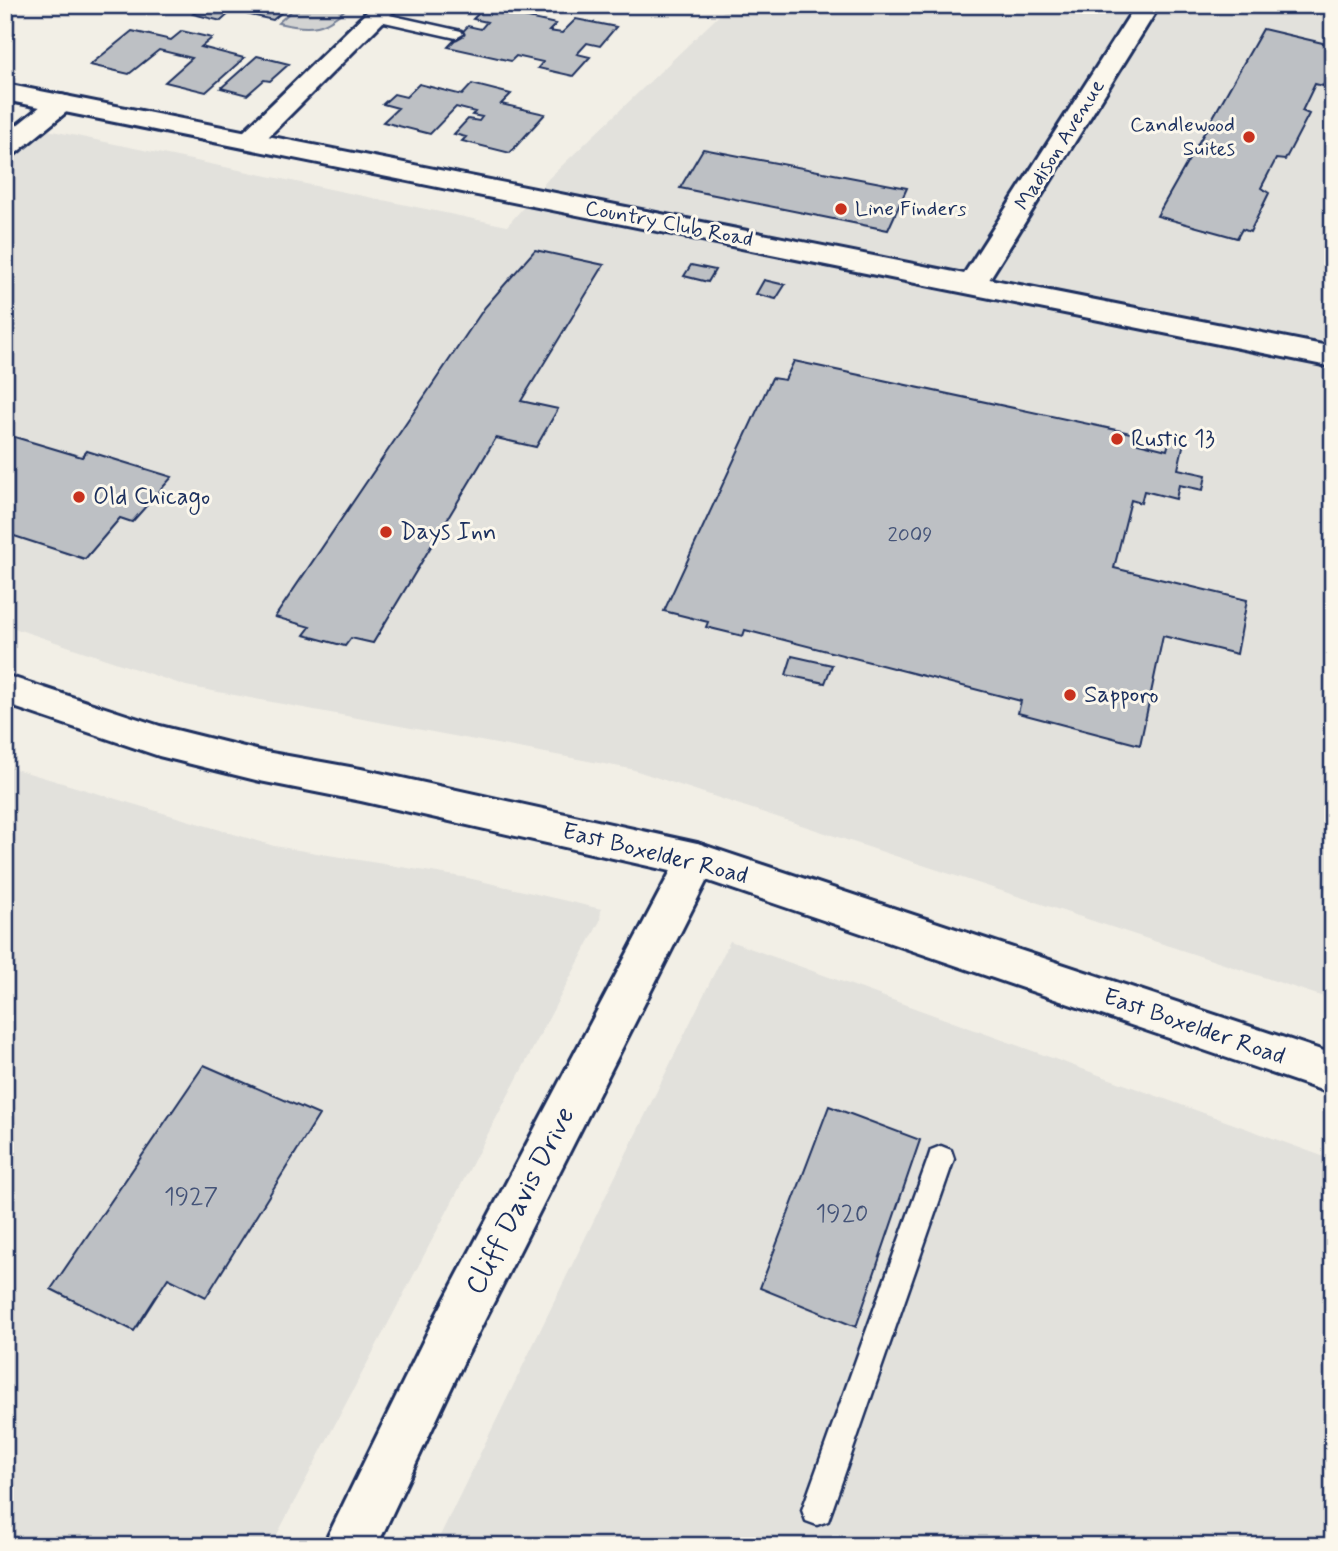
<svg xmlns="http://www.w3.org/2000/svg" width="1338" height="1551" font-family="Mynerve,sans-serif">
	<style>
		.built { fill: #e2e1dc }
		.green { fill: #d2d3d2; stroke: #768198; stroke-width: 2 }
		.building { fill: #bdc0c4; stroke: #1b2f5e; stroke-width: 2 }
		.lines { fill: none; stroke-linecap: round; stroke-linejoin: round }
		.service-casing { stroke: #1b2f5e; stroke-width: 5 }
		.minor-casing { stroke: #1b2f5e; stroke-width: 6 }
		.tertiary-casing { stroke: #1b2f5e; stroke-width: 6 }
		.secondary-casing { stroke: #1b2f5e; stroke-width: 6 }
		.service { fill: #fbf7ec; fill-rule: evenodd }
		.minor { fill: #fbf7ec; fill-rule: evenodd }
		.tertiary { fill: #fbf7ec; fill-rule: evenodd }
		.secondary { fill: #fbf7ec; fill-rule: evenodd }
		.poi-dot { fill: #c8321e; stroke: #fbf7ec; stroke-width: 2.5 }
		.labels { text-anchor: middle; dominant-baseline: central; stroke-width: 6; stroke-linejoin: round; paint-order: stroke }
		.far-poi-label { font-size: 21px; fill: #1b2f5e; stroke: #fbf7ec; text-anchor: end }
		.far-street-label { font-size: 21px; fill: #1b2f5e; stroke: #fbf7ec }
		.number-label { font-size: 21px; fill: #445378 }
		.poi-label { font-size: 24px; fill: #1b2f5e; stroke: #fbf7ec; text-anchor: start }
		.street-label { font-size: 24px; fill: #1b2f5e; stroke: #fbf7ec }
		.near-number-label { font-size: 24px; fill: #445378 }
		.near-street-label { font-size: 28px; fill: #1b2f5e; stroke: #fbf7ec }
	</style>
	<rect width="100%" height="100%" fill="#f2efe6"/>
	<filter id="ink" filterUnits="userSpaceOnUse"><feTurbulence type="fractalNoise" baseFrequency=".0143" numOctaves="2"/><feDisplacementMap in="SourceGraphic" scale="14" xChannelSelector="R" yChannelSelector="G"/><feConvolveMatrix kernelMatrix="1 2 1 2 8 2 1 2 1" color-interpolation-filters="sRGB"/></filter>
	<g filter="url(#ink)">
		<path class="built" d="M730,5h603v995l-702,-231 -445,-83 -181,-61v-504l502,105 42,-48z
			M5,766l269,80 194,32 133,31 -1,12 -329,625h-266z
			M730,941l603,219v386h-898z"/>
		<path class="green" d="M298,5h52c-25,24 -38,26 -72,18z"/>
		<path class="building" d="M203,5h87l-17,15 -41,-9 -11,10 -28,-7z
			M487,5l41,7 -4,5 32,7 -7,7 13,2 14,-14 40,8 -16,19 -13,-3 -10,11 13,3 -17,19 -35,-8 5,-6 -27,-6 -5,5 -63,-14 20,-21 13,3 6,-7 -14,-3z
			M1263,29l68,16 -4,7 6,1v14l-10,19 -8,-2 -13,27 7,3 -24,46 -9,-1 -15,29 8,5 -19,39 -8,-3 -5,9 -80,-22z
			M132,31l39,9 11,-9 30,7 -11,9 43,11 -38,34 -41,-10 27,-24 -33,-8 -30,24 -39,-9z
			M257,56l32,8 -19,17 -6,-1 -17,15 -26,-7z
			M419,84l43,11 10,-11 39,10 -10,10 44,10 -35,39 -48,-12 4,-4 -12,-3 14,-15 11,2 3,-4 -10,-2 3,-3 -19,-5 -26,27 -47,-12 15,-14 -15,-4 11,-10 12,3z
			M703,149l204,39 -19,42 -208,-42z
			M535,250l69,15 -83,136 37,8 -22,38 -40,-9 -123,205 -22,-5 -6,8 -41,-11 6,-8 -35,-10 210,-310z
			M691,265l24,5 -7,12 -24,-6z
			M764,280l21,5 -9,14 -20,-5z
			M794,361l346,74 -2,8 29,7 3,-12 14,4 -6,27 28,6 -3,15 -24,-5 -3,14 -32,-8 -3,12 -10,-3 -17,68 133,32 -10,54 -74,-18 -23,109 -122,-32 3,-12 -276,-71 -2,6 -37,-9 2,-5 -44,-11 108,-233 13,2z
			M8,435l74,22 5,-6 85,26 -40,45 -12,-4 -35,41 -80,-26v-95z
			M792,656l40,9 -7,18 -39,-8z
			M204,1065l115,50 -113,182 -38,-19 -34,53 -83,-42z
			M829,1106l91,34 -64,187 -96,-39z"/>
		<g class="lines">
			<g class="service-casing">
				<path id="service" d="M376,12l85,19 2,3 -7,4 -85,-19 -2,-3 2,-3z
					M941,1146l10,4 3,9 -122,351 -4,11 -11,4 -11,-4 -4,-11 126,-351 3,-9z"/>
			</g>
			<g class="minor-casing">
				<path id="minor" d="M374,5h26l-141,141 -9,2 -9,-2 -4,-6 4,-6z
					M1136,5h24l-178,286 -10,3 -10,-3 -5,-6z
					M61,95l9,2 4,6 -4,6 -55,45 -10,2v-21l47,-38z
					M697,843l14,5 6,12 -253,501 -87,185h-54l107,-219 253,-479z"/>
			</g>
			<g class="tertiary-casing">
				<path id="tertiary" d="M5,84l1328,263v20l-1328,-267z"/>
			</g>
			<g class="secondary-casing">
				<path id="secondary" d="M5,675l155,51 100,25 101,18 336,74 636,211v40l-636,-217 -336,-76 -101,-20 -101,-25 -154,-52z"/>
			</g>
			<use href="#service" class="service"/>
			<use href="#minor" class="minor"/>
			<use href="#tertiary" class="tertiary"/>
			<use href="#secondary" class="secondary"/>
		</g>
	</g>
	<g class="poi-dot">
		<circle cx="1249" cy="137" r="7"/>
		<circle cx="841" cy="209" r="7"/>
		<circle cx="1117" cy="439" r="7"/>
		<circle cx="79" cy="497" r="7"/>
		<circle cx="386" cy="532" r="7"/>
		<circle cx="1070" cy="695" r="7"/>
	</g>
	<g class="labels">
		<g class="far-poi-label">
			<text x="1235" y="125">Candlewood<tspan x="1235" dy="24">Suites</tspan></text>
			<text x="855" y="209" text-anchor="start">Line Finders</text>
		</g>
		<g class="far-street-label">
			<text transform="translate(1060 145) rotate(-58)">Madison Avenue</text>
			<text transform="translate(669 224) rotate(11)">Country Club Road</text>
		</g>
		<g class="number-label">
			<text x="910" y="535">2009</text>
		</g>
		<g class="poi-label">
			<text x="1131" y="439">Rustic 13</text>
			<text x="93" y="497">Old Chicago</text>
			<text x="400" y="532">Days Inn</text>
			<text x="1084" y="695">Sapporo</text>
		</g>
		<g class="street-label">
			<text transform="translate(655 854) rotate(14)">East Boxelder Road</text>
			<text transform="translate(1194 1027) rotate(19)">East Boxelder Road</text>
		</g>
		<g class="near-number-label">
			<text x="191" y="1197">1927</text>
			<text x="842" y="1214">1920</text>
		</g>
		<g class="near-street-label">
			<text transform="translate(521 1201) rotate(-63)">Cliff Davis Drive</text>
		</g>
	</g>
	<rect width="1338" height="1551" fill="none" stroke="#fbf7ec" stroke-width="28"/>
	<rect x="14" y="14" width="1310" height="1523" fill="none" stroke="#1b2f5e" stroke-width="2.5" filter="url(#ink)"/>
</svg>
